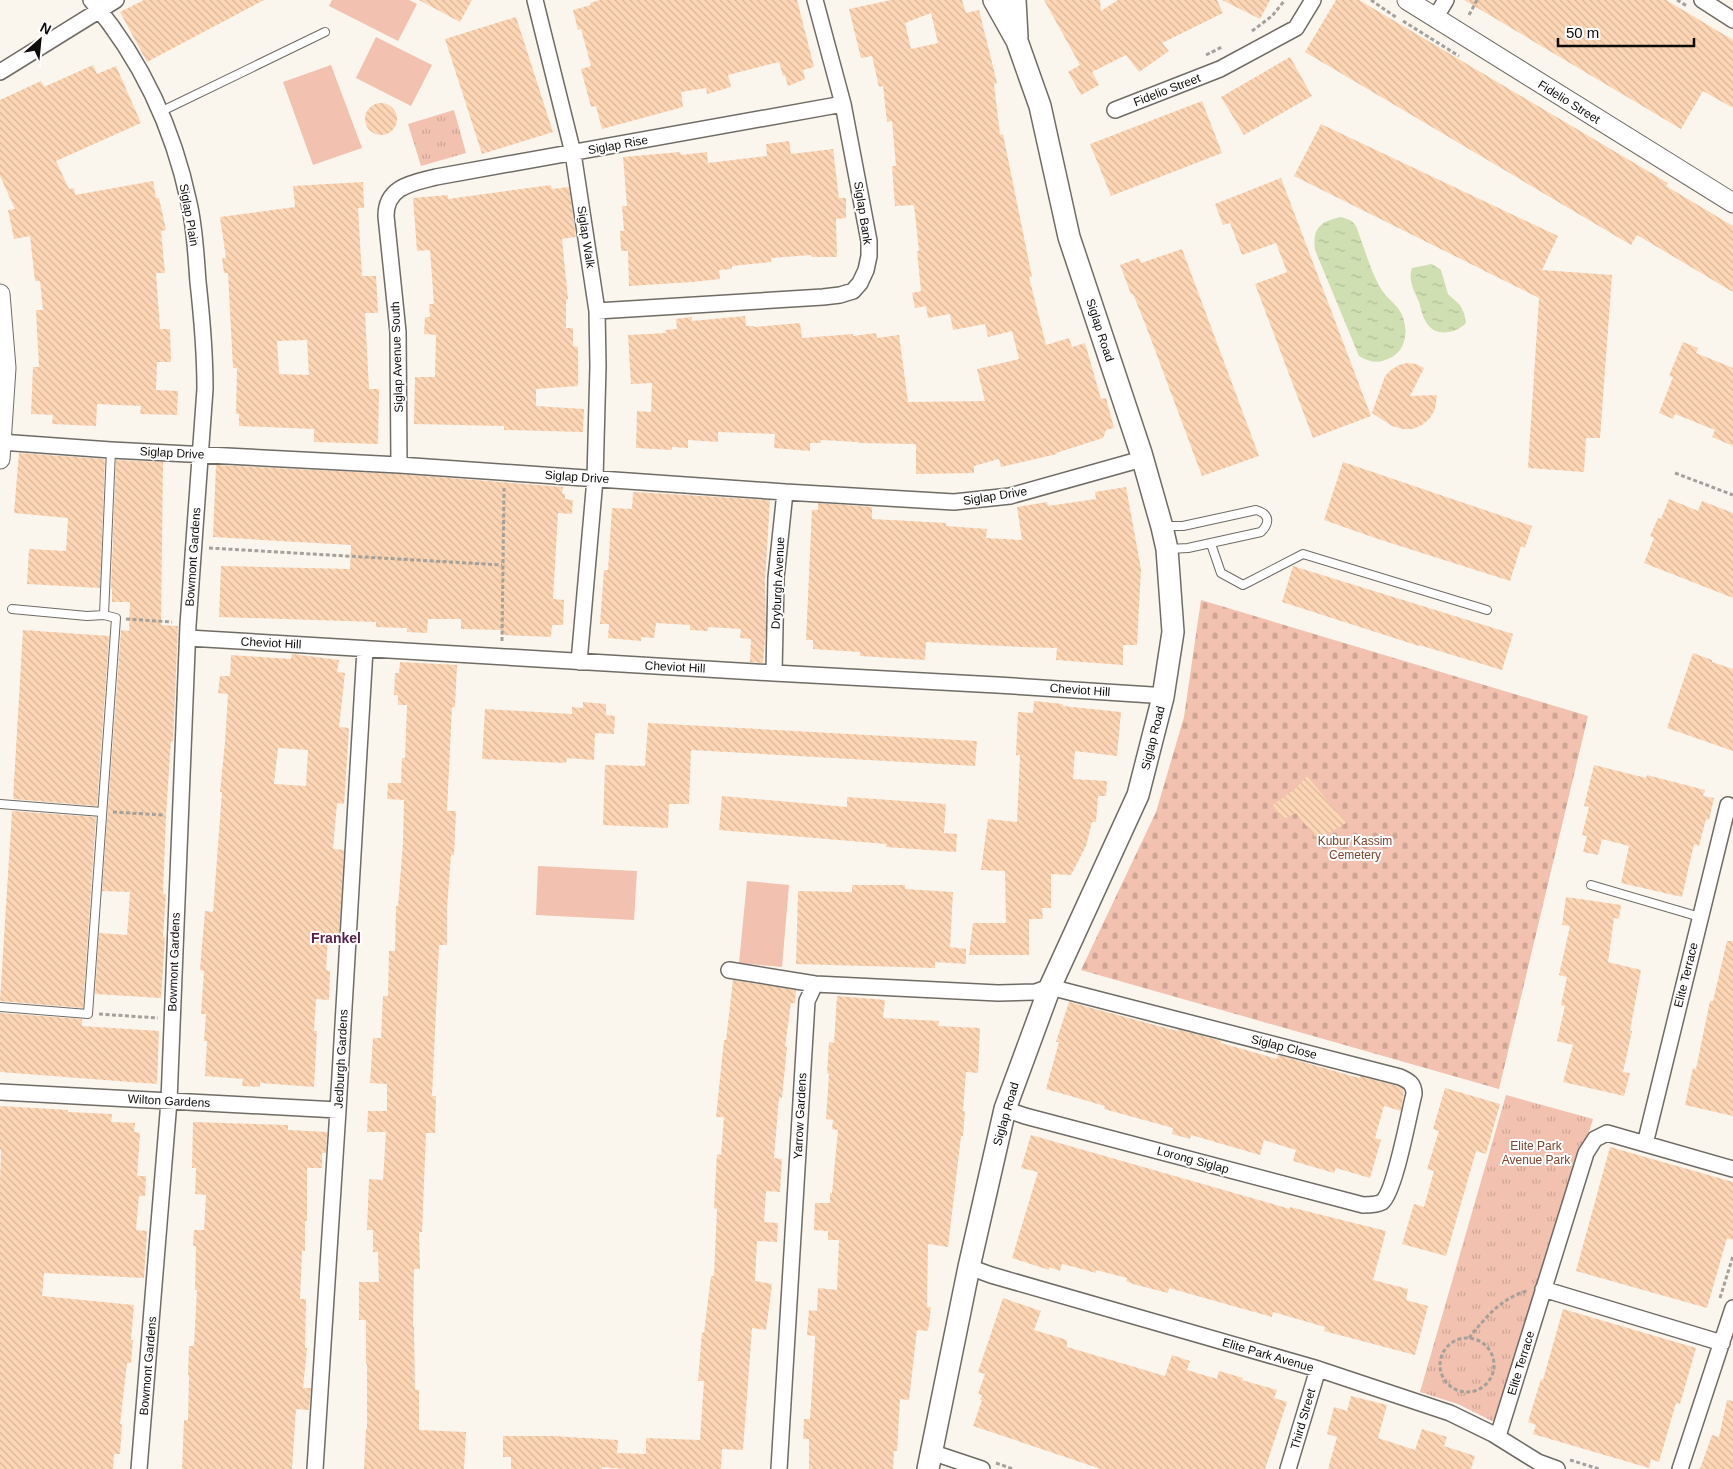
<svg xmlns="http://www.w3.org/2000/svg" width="1733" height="1469" font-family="Helvetica,sans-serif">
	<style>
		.grass { fill: #f2c1af }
		.cemetery { fill: url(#cemetery-stones) }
		.park { fill: url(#park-tufts) }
		.water { fill: url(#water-ripples) }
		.building { fill: url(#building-back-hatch); fill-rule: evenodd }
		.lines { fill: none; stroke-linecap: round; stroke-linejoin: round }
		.service-casing { stroke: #6f6b65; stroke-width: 10 }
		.minor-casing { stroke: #6f6b65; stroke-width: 18 }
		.tertiary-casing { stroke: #6f6b65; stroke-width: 21 }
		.secondary-casing { stroke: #6f6b65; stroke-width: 24 }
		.path { stroke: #a4a19b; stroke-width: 3; stroke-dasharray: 4 2.5; stroke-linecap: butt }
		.service { stroke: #fff; stroke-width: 8 }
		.minor { stroke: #fff; stroke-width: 15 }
		.tertiary { stroke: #fff; stroke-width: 19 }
		.secondary { stroke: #fff; stroke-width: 21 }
		.labels { text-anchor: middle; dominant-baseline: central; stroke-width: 4; stroke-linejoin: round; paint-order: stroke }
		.street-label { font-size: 12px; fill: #0e0c0a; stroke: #fff }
		.park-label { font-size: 12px; fill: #81432c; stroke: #fff }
		.neighbourhood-label { font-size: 14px; font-weight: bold; fill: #571e48; stroke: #fff }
	</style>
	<defs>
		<pattern id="cemetery-stones" width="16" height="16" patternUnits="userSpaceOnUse" patternTransform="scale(1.25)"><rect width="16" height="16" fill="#f2c1af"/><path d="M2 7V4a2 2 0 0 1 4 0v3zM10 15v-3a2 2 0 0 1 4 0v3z" fill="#cea595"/></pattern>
		<pattern id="park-tufts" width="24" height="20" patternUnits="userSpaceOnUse" patternTransform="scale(1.25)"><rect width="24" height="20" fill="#f2c1af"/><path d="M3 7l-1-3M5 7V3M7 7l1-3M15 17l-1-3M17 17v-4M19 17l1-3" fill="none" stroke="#cea595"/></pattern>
		<pattern id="water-ripples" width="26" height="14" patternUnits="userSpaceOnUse" patternTransform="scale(1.25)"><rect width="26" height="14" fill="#cfdfb2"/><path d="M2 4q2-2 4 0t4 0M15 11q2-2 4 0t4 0" fill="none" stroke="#b1be98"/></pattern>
		<pattern id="building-back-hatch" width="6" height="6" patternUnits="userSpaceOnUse" patternTransform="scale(1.25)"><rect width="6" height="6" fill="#fdd6b5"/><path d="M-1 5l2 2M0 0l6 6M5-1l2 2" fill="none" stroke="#d8b69a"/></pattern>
	</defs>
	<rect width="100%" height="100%" fill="#faf6ee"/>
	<path class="grass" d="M332,0h77l8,4 -19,37 -69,-35z
		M376,37l56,28 -21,41 -55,-28z
		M331,65l31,83 -49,17 -30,-83z
		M538,866l99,5 -3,49 -98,-5z
		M747,881l42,4 -7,82 -43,-4z"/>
	<path class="cemetery" d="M1201,600l387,116 -89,373 -418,-119 75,-158 28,-95z"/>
	<path class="park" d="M454,110l12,43 -45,13 -13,-42z
		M1506,1095l87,24 -90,292 -6,9 -5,1 -34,-17 -38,-12z"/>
	<path class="water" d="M1341,217c7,2 11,3 15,9 7,18 15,46 24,61 4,8 11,13 17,20 12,14 12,41 -5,50 -12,7 -21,6 -33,-1l-44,-106c-3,-22 6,-29 26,-33z
		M1432,264l9,6 7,24 12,11 4,8 2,10c-9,10 -29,14 -38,2 -5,-6 -7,-16 -9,-23 -5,-12 -11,-21 -7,-34z"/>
	<path class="building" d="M144,0h120l-117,62 -27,-50z
		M419,0h53l-12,22z
		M600,0h197l17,67 -11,3 2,9 -17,7 -3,-11 -2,1 -4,-14 -51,13 3,12 -24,7 -1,-6 -25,4 2,15 -81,22 -6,-23 -5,1 -10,-38 10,-3 -10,-37 -3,1 -5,-20 18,-5 -1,-2z
		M891,0h71l4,13 13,-3 18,73 -3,1 6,51 3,-1 29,143h-3l17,68 23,-7 3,9 13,-4 16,56 5,-1 8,30 -8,2 -3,8 -47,15 1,1 -56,13 -2,-8 -25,7v7l-58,1v-30l-58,-1v-1l-37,-2v3h-11v8l-36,-3 1,-14 -57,-2v10l-30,-2v8l-16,-1v3l-36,-2 1,-37 14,1 1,-29 -21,1 -3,-49 38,-2 -1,-3 12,-1 -1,-10 16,-2v4l53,-5 1,10h8v1l46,-4 2,15 51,-4v2l23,-3 1,5 22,-3 9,67 77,-1 -8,-32 42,-10 -7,-28 -24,6 -3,-13 -32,6 -3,-16 -22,4 -2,-12 -11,2 -3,-15 9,-2 -4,-40h2l-5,-46 -19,1 -3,-40h4l-4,-45 -5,1 -4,-36 -4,1 -7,-31 -11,2 -12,-49zM931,13l7,30 -27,6 -6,-26z
		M1044,0h56l1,11 17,-11h99l6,13 -61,30 7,8 -30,21 -13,-17 -34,17 7,13 -18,10 -13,-23 12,-7z
		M1222,0h48l-10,19z
		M1336,0h23l309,183 -2,3 67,40v66l-96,-57 -6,10 -326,-193z
		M1464,0h202l67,40v68l-30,-17 -22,38z
		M516,17l37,115 -71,22 -37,-115z
		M1290,57l22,39 -68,39 -23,-38z
		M93,65l4,9 19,-8 25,57 -85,38 13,28 5,-1 1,7 78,-14 3,17h3l7,32 -5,1 4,42h-9l4,56h10l1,33h-14l-1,28 22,1 -1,24 -37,-1 1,-8 -44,-2 -1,22 -44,-2 1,-9 -22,-1 2,-47h6l-3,-57h7l-3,-29h-5l-5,-45 -16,3 -6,-29 7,-1 -15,-33v-76l41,-19 3,6z
		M1202,101l20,52 -111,43 -21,-52z
		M365 119a16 16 0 1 1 32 0a16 16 0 1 1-32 0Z
		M1321,124l237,112 -16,34 70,5 -12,163h-14l-2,34 -56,-4 11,-170 -245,-122z
		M789,141l2,13 42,-5 6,49h7v20l-10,1 1,38h-25l-1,-2 -40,3v4l-39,4v3l-13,1 1,9 -28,3 -63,4 -1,-35h-7l-1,-20h4l-2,-25h5l-4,-49 57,-5 1,3 26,-3 1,11 59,-7 -1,-12z
		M1281,178l90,238 -58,22 -58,-154 32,-12 -11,-29 -34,12 -12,-32 -7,2 -8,-21z
		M363,182l1,26h-6l4,68h14l2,37h-13l4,76h10l-1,55 -64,-2v-13l-75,-3v-12h-3l1,-46h-4l-5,-95h-4l-2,-15h4l-6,-41 75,-10 -2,-21zM307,340l2,35 -30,-1 -2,-33z
		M551,185l1,4 17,-2 7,50 -14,2 6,60 -2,1v28h7v18l5,1v39l-42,3v17l48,3 -1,23 -79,-2v-4l-90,-2 1,-47h20l1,-42 -12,-1 1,-17h5l-1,-13h5l-4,-54 -13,1 -4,-53 35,-3v4z
		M1182,249l77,207 -57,20 -56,-150 -13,-32h-2l-11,-29 19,-7 2,5z
		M1683,342l15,6 -2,5 37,15v78l-21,-9 3,-7 -40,-16 -2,5 -14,-6 14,-36 -4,-1z
		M1407,363l9,1 8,4 -14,28 27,-1 -2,14 -5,9 -8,7 -9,4h-10l-11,-3 -20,-13 13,-37 6,-6 8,-5z
		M19,453l84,6 2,1 -5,128 -73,-4 2,-35 37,2 2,-33 -54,-5z
		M116,460l47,2 -2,163 17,1 -5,116 -2,-1 -5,75 -3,78h3l-3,43 2,1 -4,60 -66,-4 4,-61 28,2 3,-43 -28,-1 19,-261 8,1 1,-29h-18v-13h-1z
		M1343,462l189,64 -7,22 -4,-2 -11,35 -132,-42 -54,-19z
		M216,465l182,9 165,13 -1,7h3v5l8,1 -1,14 -14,-1 -5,86 11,1 -1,25h-11l-1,12 -48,-2v-5l-42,-1v-10h-33l-1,14 -20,-1v-4l-31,-1v-5l-157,-5 2,-51 129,3 1,-24 -138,-8z
		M1126,487l15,82 -4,76h-14v20l-67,-5 1,-12 -36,-1 -95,-5 -1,18 -65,-4v-4l-47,-3v-9h-7l6,-130h6v-7l54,4v12l74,4v3l41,3 -1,9 36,2 -5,-33 30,-5 1,4 48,-7 -1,-7z
		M633,492l137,8 -5,82 1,48 -3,33 -13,-1 1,-23 -11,-1 1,-9 -33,-2v4l-18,-1v-5l-34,-2 -2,15 -13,-1v4l-33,-3 1,-14h-9l4,-54h4l4,-62 20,1z
		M1669,499l29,12 4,-10 31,12v85l-89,-35 10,-25 -4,-2 8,-18 3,1z
		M1293,566l220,68 -11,36 -83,-25v1l-137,-44z
		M23,630l86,6 -12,170 -84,-7z
		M1693,653l19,7v2l21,7v82l-66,-23z
		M292,654l47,6 -2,12 8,1 -6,54 10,1 -3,47 -2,29 -7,-1 -4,46 11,1 -5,87 -11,-1 -2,34 4,1 -1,29 -13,-1 -2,32h3l-3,56 -54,-4v4l-18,-1 1,-7 -38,-3 2,-35h-3l2,-27h-5l3,-43 -4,-1 3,-36 2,-23 8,1 9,-120h-2l5,-50 3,-48 -10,-1 2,-17h10l1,-21 60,4zM278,748l30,2 -2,36 -32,-2z
		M400,662l57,3 -2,42h-3l-5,104h9l-2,44h-3l-4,53v37h-8l-7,151h4l-1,37h-9l-4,99h-3l1,37h-6l-1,58h1l1,63h4v40l47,2 -2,37h-100l2,-40h1v-65h-1v-44h-7v-38h20l-1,-30h-5v-22h-6l2,-51 14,1 3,-48h-19l1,-21h19v-27l-17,-1 3,-45h8l2,-42h5l1,-45h6l1,-45h2l5,-63 1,-43 -17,-1 1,-16h13l1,-25h3l2,-53h-9v-10h-4l1,-22h4z
		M1034,701l29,3v2l58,6 -4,44 -42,-5 -2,28 34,2 -1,15h-8l-2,26h-4l-6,24 -15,29 -20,-1v34h-9l1,11h-14v36h-60l4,-32h33l-1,-52 -24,-1 7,-51 29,3 3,-67h-4l2,-43 15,1z
		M583,702l23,2v11l9,1 -1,18 -19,-1 -1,27 -27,-2 -1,5 -84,-4 3,-50 87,5v-7l11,1z
		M648,723l329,18 -2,25 -284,-16 -2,54h-20l-1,24 -65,-3 2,-60 40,1z
		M1594,765l52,13 1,-3 58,15 -2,6 11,2 -5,22 -3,-1 -7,27 -5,-2 -12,53 -61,-14 8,-37 -27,-7 -4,16 -15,-3 4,-16 -5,-1 7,-28 -5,-1z
		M1307,776l39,47 -15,9 -16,5 -19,-24 -14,7 -9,-15 22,-16z
		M722,796l125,11v-10l99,7 -2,29 13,1 -1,18 -70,-5v-3l-167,-14z
		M12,811l84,6 -13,191 -83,-7z
		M852,885h53v4l48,3 -3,55 16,2v15l-31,-2v6l-139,-4 2,-73 54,1z
		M1566,897l55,8 -2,14 -5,-1 -6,44 33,8 -11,61h2l-9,41 7,1 -6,23 -61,-14 10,-37 -16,-4 8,-35 -4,-1 6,-28 -8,-2 11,-49 -8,-1z
		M1727,941h6v175l-48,-11 8,-37 3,1 14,-68h3z
		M733,980l63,10 -1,13h-4l-6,44h2l-5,51 -3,-1 -5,61 8,1 -2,33 -14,-1 -2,31 14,1 -1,19 -20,-1 -2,40 17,3 -6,46 -14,-2 -9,122 -21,-1 -1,20h-94l-25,-2v2h-91v-12h-8v-21h50l65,4 -1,13 29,1v-16l54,2 4,-59h-6l4,-49 2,1 7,-57h3l3,-67 -3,-1 3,-54 4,1 3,-38h-8l8,-77h2z
		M837,996l48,4 -2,18 56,3 -1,5 42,2 -2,45 -12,-1 -3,39h2l-2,25h-2l-13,111 -20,-3 -1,63h4l-3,24 -11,-1 -8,70 -9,-1 -3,52h-3l-1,18h-84v-30h-6l1,-20h6l5,-77v-6l-8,-1 2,-25 8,1 1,-23 19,2 2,-50h-11v-9l-14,-1 1,-27h15v-10h2l6,-63 -6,-1 1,-9 -7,-1 3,-45 -2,-1 2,-31 5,1z
		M1069,1002l108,29v-2l44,12v2l56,16 1,-4 81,23 1,-2 37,10 6,3 1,3 -3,19 -17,-5 -9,32 6,2 -11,38 -34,-10 -2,5 -41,-12 3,-11 -32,-10 -4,15 -69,-20 -1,4 -18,-5 1,-6 -69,-19 1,-3 -59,-17 13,-47h-3z
		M0,1013l82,6v7l77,5 -2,53 -157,-12z
		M1445,1088l55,16 -14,50 -10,-3 -30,105 -44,-12 12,-40 10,3 10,-36 -7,-2 12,-38 -6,-2z
		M0,1106l68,4v2l44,2 -1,8 24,1 -1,9 6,1 -3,43h9l-1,20h-6l-3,34 11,1 -3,47 -100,-5 -2,23 92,9 -3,35h2l-2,23h-4l-7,61h2l-2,30h-6l-1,15h-113v-286l1,-33 -1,-1z
		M193,1122l95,3v5l39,2 -1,21h-4v15h-15v53h-2v30h-3l-2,48h6l-1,49h2l-4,40h8l-2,22 -13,-1 -4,60h-110l2,-49h4l1,-45h-1l1,-29h5l3,-56h-2l1,-44h-3l1,-16h10l2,-35 -11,-1 1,-26h-4z
		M1031,1135l259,74v-2l96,24 -13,49 35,9 -2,11 22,6 -13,49 -91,-24 1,-4 -52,-15 -1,5 -103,-29 -1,5 -35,-9 -7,-3 1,-3 -31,-8v3l-14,-4 -20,-5 -2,7 -11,-4v3l-37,-12 26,-86 -17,-4z
		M1610,1147l123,35v58l-6,-2 -20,70 -131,-37z
		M1003,1298l38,13 -7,19 33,10v7l98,29 7,-21 18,6 -3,9 30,9 2,-8 24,7 -1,2 35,10 -3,8 13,4 -22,67h-164l-128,-43 9,-26h-2l2,-5 -4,-1 7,-20 -7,-2z
		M1563,1309l133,39 -16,56 -4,-1 -17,59 -8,-3 -2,9 -116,-34 3,-9 -8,-3 13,-43 2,1z
		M1351,1396l36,9 -9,33 37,12 7,-21 25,8 -3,9 31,10 -4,13h-143l9,-32 -10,-3 7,-27 13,4z
		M1727,1400l6,1v68h-33l12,-34 7,2z"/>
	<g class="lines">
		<g class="service-casing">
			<path id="service" d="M160,112l165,-80
				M1164,526h19l73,-16c14,4 14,13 5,22l-73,16 -19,1
				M1211,544l10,29 22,12 60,-31 184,56
				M104,615l7,-165
				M0,804l102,8
				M1591,885l109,32
				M0,1007l88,7 28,-396 -12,-3 -17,1 -75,-7"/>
		</g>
		<g class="minor-casing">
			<path id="minor" d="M91,0c50,59 82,127 98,203 6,26 7,53 9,79 4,36 7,71 7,107l-17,236 -19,476 -30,368
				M535,0l38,153 24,158 1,55 -3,113 -16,183
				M1702,0l31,20
				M1435,18l11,-18
				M0,72l116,-72
				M1115,110l105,-41 76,-41 17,-28
				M597,311l226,-14 17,-2 13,-4 7,-8 6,-13 3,-14v-15l-26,-137 -28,-104
				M0,442l111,8 288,15 386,27 169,10 56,-6 132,-37 -1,-6
				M399,465l-1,-133 -12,-116c0,-30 27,-33 50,-39l407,-73
				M188,638l586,35 223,12 155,10 11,2
				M774,673l2,-95 9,-86
				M729,970l86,14 183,9 37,-1 15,-5 350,90c9,4 14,7 14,17 -5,19 -19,98 -32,108 -5,3 -13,3 -19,3l-338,-89 -20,-7
				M0,1092l338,18
				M1645,1144l83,-339
				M969,1267l22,8 327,94 132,44 43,21 45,28 19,7
				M1543,1289l179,54
				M1498,1436l88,-283 9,-14 12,-6 126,36
				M931,1452l51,17
				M315,1469l23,-359 27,-461
				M779,1469l28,-468 8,-17
				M1288,1469l30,-100
				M1680,1469l53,-161"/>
		</g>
		<g class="tertiary-casing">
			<path id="tertiary" d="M1407,0l326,203
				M0,294l6,74 -6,91"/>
		</g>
		<g class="secondary-casing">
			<path id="secondary" d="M1015,0l2,37
				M928,1469l41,-202 36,-158 45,-122 88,-192 25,-98 10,-65 -6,-83 -5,-22 -21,-74 -72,-216 -29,-131 -23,-65 -23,-41"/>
		</g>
		<path class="path" d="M1371,0l26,18
			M1677,0l10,6
			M1469,15l8,-15
			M1403,21l56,35
			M1252,31l20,-15 13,-16
			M1206,55l16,-8
			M1675,473l58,22
			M209,548l293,17
			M126,619l46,3
			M502,641l2,-153
			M113,812l51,3
			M99,1014l59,4
			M1720,1298l13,-42
			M1440 1365a27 27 0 1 1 54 0a27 27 0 1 1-54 0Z
			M1469,1338c16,-20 32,-40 58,-47
			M1570,1460l29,9
			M996,1463l17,6"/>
		<use href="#service" class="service"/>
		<use href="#minor" class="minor"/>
		<use href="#tertiary" class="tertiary"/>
		<use href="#secondary" class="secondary"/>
	</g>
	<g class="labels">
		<g class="street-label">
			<text transform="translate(1167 90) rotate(-21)">Fidelio Street</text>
			<text transform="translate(1569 102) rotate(32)">Fidelio Street</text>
			<text transform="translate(618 145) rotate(-10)">Siglap Rise</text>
			<text transform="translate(863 213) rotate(81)">Siglap Bank</text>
			<text transform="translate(189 215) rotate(80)">Siglap Plain</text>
			<text transform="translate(586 237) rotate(81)">Siglap Walk</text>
			<text transform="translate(1100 330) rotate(72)">Siglap Road</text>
			<text transform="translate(397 357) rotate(-92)">Siglap Avenue South</text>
			<text transform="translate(172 453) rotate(3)">Siglap Drive</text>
			<text transform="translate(577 477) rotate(4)">Siglap Drive</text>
			<text transform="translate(995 496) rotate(-9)">Siglap Drive</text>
			<text transform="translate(193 557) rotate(-86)">Bowmont Gardens</text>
			<text transform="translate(778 583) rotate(-87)">Dryburgh Avenue</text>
			<text transform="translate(271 643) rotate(3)">Cheviot Hill</text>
			<text transform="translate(675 667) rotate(3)">Cheviot Hill</text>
			<text transform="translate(1080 690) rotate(4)">Cheviot Hill</text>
			<text transform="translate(1153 738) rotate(-76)">Siglap Road</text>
			<text transform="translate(174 962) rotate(-88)">Bowmont Gardens</text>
			<text transform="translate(1686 975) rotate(-76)">Elite Terrace</text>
			<text transform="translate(1284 1047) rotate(14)">Siglap Close</text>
			<text transform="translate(341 1059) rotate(-87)">Jedburgh Gardens</text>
			<text transform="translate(169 1101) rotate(3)">Wilton Gardens</text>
			<text transform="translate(1006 1114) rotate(-74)">Siglap Road</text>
			<text transform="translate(800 1116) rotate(-87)">Yarrow Gardens</text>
			<text transform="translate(1193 1160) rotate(15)">Lorong Siglap</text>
			<text transform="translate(1268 1355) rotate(16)">Elite Park Avenue</text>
			<text transform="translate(1521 1363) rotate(-73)">Elite Terrace</text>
			<text transform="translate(148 1366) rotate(-85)">Bowmont Gardens</text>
			<text transform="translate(1303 1419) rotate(-74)">Third Street</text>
		</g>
		<g class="park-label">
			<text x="1355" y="841">Kubur Kassim<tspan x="1355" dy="14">Cemetery</tspan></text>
			<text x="1536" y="1146">Elite Park<tspan x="1536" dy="14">Avenue Park</tspan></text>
		</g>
		<g class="neighbourhood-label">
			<text x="336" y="938">Frankel</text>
		</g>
	</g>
	<g transform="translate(40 40) rotate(27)" stroke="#ffffff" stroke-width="4" paint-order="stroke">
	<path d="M0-4L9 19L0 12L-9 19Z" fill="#0e0c0a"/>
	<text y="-8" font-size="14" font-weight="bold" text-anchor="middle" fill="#0e0c0a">N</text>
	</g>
	<path d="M1558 38v8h136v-8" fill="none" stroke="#0e0c0a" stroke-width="2.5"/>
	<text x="1566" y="38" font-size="15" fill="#0e0c0a" stroke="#ffffff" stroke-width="4" paint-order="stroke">50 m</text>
</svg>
